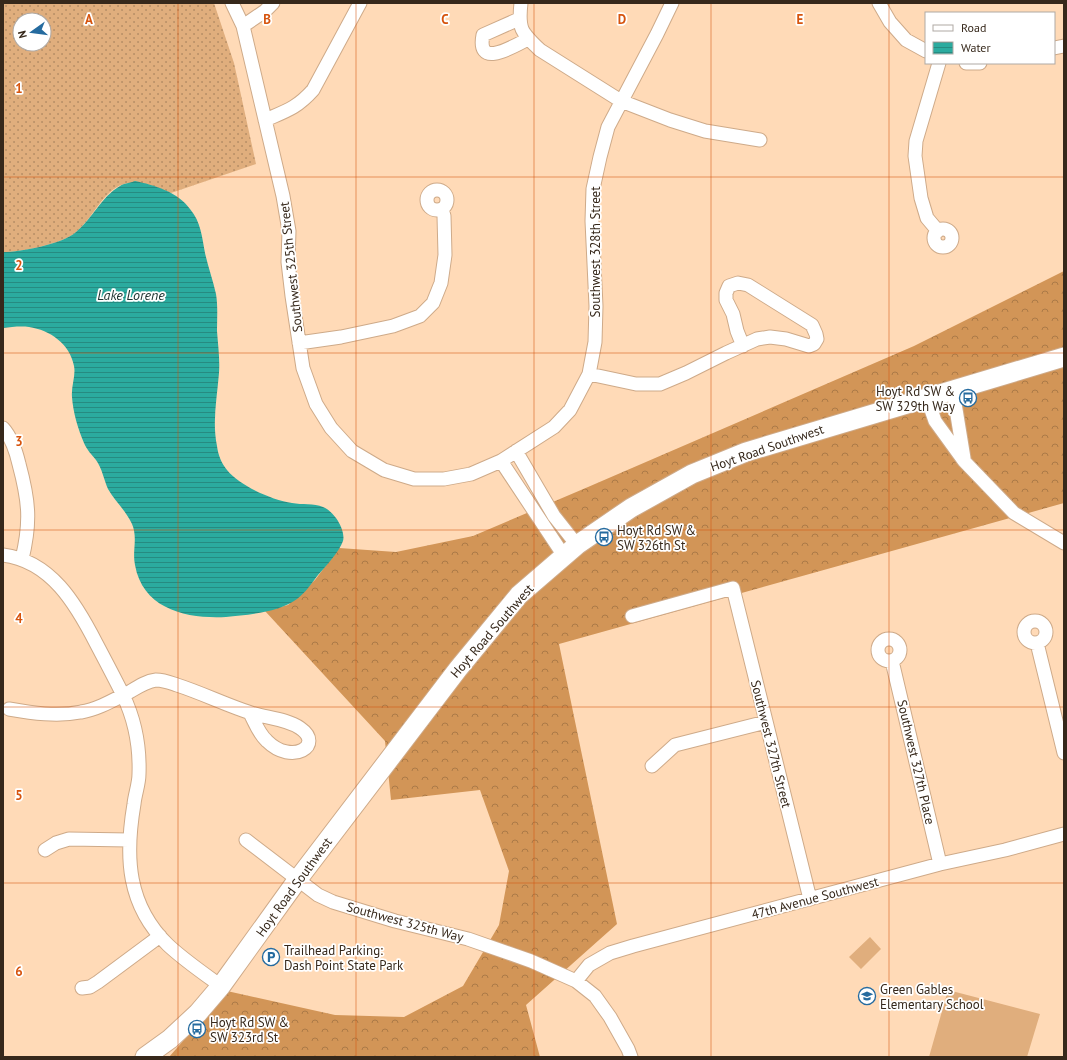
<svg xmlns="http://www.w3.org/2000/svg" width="1067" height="1060" font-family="'PT Sans',sans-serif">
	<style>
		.grass { fill: url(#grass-dots); fill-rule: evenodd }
		.forest { fill: url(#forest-crowns) }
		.garden { fill: #e0ae7d }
		.water { fill: url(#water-rules) }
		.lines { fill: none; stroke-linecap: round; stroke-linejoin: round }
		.street-casing { stroke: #ceaa89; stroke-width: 15 }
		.secondary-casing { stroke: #ceaa89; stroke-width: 21 }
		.street { stroke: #fff; stroke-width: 13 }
		.secondary { stroke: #fff; stroke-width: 19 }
		.grid { fill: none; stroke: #d6540e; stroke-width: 1; stroke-opacity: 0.55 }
		.labels { text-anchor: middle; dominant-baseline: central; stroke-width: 3.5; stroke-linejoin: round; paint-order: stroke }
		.street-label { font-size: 13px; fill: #36281b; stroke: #fff }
		.poi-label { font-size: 13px; fill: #36281b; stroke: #fff; text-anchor: start }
		.water-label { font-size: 14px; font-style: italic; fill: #1e3330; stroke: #fff }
		.grid-label { font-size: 13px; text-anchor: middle; font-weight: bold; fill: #d6540e; stroke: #fff; stroke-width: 3.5; stroke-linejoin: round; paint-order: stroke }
	</style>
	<defs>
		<pattern id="grass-dots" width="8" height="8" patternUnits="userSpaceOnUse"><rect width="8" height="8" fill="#e0ae7d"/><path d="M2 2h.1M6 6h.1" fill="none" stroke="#b68e66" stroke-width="1.8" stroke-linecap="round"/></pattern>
		<pattern id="forest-crowns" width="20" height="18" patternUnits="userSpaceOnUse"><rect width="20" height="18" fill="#d29557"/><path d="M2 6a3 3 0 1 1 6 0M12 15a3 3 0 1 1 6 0" fill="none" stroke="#ab7a47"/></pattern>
		<pattern id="water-rules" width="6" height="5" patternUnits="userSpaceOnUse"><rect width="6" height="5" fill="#2bab9f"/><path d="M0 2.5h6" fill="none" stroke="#268b81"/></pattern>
	</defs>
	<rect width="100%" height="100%" fill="#ffdab7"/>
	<path class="grass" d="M3,3h211l20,60 22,101 -85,29c-24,-10 -45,-19 -65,3 -11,12 -18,26 -30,36 -13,12 -55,20 -73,20zM20,20h24v24h-24z"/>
	<path class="forest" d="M1064,271v232l-505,141 58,280 -91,81 14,52h-371l58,-66 108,24 69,2 59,-31 36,-61 10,-54 -29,-81 -89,10 -6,-59 -120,-130 23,-6 27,-25 24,-32 57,4 77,-16 115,-49 326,-141z"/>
	<path class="garden" d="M870,937l11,12 -20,20 -12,-12z
		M948,990l92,24 -13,43h-98z"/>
	<path class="water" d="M135,181c19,4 43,11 55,28 11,13 12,28 15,44 3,14 8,27 11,41 2,12 1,25 1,37 1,14 3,28 2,42 -2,25 -7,49 -2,73 1,9 5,18 10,24 13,16 45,30 65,33 10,2 22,0 31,4 11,4 23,23 20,34 -4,11 -17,25 -25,34 -6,8 -13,18 -21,24 -17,13 -49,16 -71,18 -38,2 -83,-7 -91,-52 -3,-14 3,-27 -3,-41 -6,-13 -17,-23 -24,-35 -4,-9 -6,-21 -12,-29 -5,-6 -9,-10 -12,-17 -6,-14 -11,-31 -12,-46 -1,-11 4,-21 2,-31 -4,-22 -24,-36 -45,-39 -8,-1 -18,0 -26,1v-76c18,0 60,-8 73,-20 17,-14 25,-35 44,-46 4,-3 10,-3 15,-5z"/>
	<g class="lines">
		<g class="street-casing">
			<path id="street" d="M232,3l11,23 40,170 6,35 -1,31 4,34 11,72 13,36 15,24 21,23 32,19 30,9h30l27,-5 30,-13 53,-34 16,-17 19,-36 47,10h24l26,-11 40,-20 31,-14 13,-2 16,2 23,7 5,-2 3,-5 -1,-5 -4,-9 -64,-40 -10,-2 -9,3 -3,7v7l7,14 4,17 6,15
				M521,3c-3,26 0,29 19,47l81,51 49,19 35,11 55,9
				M879,3l11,19 16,18 20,11
				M519,19l-36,16c-7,35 31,11 45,4
				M243,26l22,-15 8,-8
				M1054,48l10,-2
				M966,63h14
				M265,120c21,-9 32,-12 48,-30l47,-87
				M427 200a10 10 0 1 1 20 0a10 10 0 1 1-20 0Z
				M934 238a9 9 0 1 1 18 0a9 9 0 1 1-18 0Z
				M938,231l-11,-13 -6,-20 -6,-42 1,-15 23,-78
				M299,343l42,-6 52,-11 27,-10 13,-13 8,-20 4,-28 -1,-39 -2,-7
				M589,374l6,-32 1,-36 -4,-85 1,-32 7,-32 8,-30 49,-93 15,-31
				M953,391l11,67
				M927,398l8,23 29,40 50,52 50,30
				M3,428c9,10 13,23 16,36 10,37 12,58 3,95
				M516,451l38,65 23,29
				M501,461l63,95
				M3,555c48,6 73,49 93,88 9,17 18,34 27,52 12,25 17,51 16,79 0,10 -4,20 -5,30 -9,53 -7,101 34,141 16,15 35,28 53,41
				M632,616l101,-28 77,311
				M1024 632a11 11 0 1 1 22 0a11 11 0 1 1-22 0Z
				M878 650a11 11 0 1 1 22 0a11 11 0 1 1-22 0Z
				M1037,643l27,110
				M892,661l48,203
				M9,709c23,4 48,8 72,3 18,-3 34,-13 50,-21 8,-5 16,-10 25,-11 8,0 15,3 21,5 25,8 49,20 74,28 16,5 36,6 49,15 25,17 -8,38 -33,13 -8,-7 -12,-18 -17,-28
				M652,766l23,-21 91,-23
				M246,840l72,55 15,7 62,19 73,18 63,22 45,20 19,15 15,21 18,32 3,8
				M45,850l11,-7 13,-4 60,1
				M576,981l13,-16 21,-12 23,-7 307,-82 65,-14 59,-16
				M82,988l8,-1 8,-5 62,-46"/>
		</g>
		<g class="secondary-casing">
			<path id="secondary" d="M145,1057l25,-18 28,-26 23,-27 77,-107 160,-210 61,-74 58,-50 54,-37 61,-34 54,-22 318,-95"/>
		</g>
		<use href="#street" class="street"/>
		<use href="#secondary" class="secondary"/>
	</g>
	<path class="grid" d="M178,3v1054M356,3v1054M534,3v1054M711,3v1054M889,3v1054M3,177h1061M3,353h1061M3,530h1061M3,707h1061M3,883h1061"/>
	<defs>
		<g id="bus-ring" transform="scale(0.9)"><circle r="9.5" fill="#fff" stroke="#256b9f" stroke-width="1.5"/><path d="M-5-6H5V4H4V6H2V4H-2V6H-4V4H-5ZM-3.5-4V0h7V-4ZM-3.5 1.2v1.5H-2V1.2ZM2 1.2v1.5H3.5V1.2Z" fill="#256b9f"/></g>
		<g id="parking-ring" transform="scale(0.9)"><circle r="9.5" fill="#fff" stroke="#256b9f" stroke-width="1.5"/><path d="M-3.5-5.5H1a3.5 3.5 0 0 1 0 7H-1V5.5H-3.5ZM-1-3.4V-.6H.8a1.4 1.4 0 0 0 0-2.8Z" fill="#256b9f"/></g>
		<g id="school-ring" transform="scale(0.9)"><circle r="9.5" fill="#fff" stroke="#256b9f" stroke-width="1.5"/><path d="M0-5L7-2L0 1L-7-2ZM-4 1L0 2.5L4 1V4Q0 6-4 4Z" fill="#256b9f"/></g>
	</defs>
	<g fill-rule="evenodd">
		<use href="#bus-ring" x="968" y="398"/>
		<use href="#bus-ring" x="604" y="537"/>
		<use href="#parking-ring" x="271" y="957"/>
		<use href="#school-ring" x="867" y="996"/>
		<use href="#bus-ring" x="197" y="1029"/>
	</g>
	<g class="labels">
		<g class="street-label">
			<text transform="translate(595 252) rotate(-90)">Southwest 328th Street</text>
			<text transform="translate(291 267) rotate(-96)">Southwest 325th Street</text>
			<text transform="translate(767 448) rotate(-19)">Hoyt Road Southwest</text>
			<text transform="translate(492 631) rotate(-49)">Hoyt Road Southwest</text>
			<text transform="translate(771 744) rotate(76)">Southwest 327th Street</text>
			<text transform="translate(916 762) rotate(77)">Southwest 327th Place</text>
			<text transform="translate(294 887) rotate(-54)">Hoyt Road Southwest</text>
			<text transform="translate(815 898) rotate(-15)">47th Avenue Southwest</text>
			<text transform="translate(405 922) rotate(15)">Southwest 325th Way</text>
		</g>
		<g class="poi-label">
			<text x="955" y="391" text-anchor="end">Hoyt Rd SW &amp;<tspan x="955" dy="15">SW 329th Way</tspan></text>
			<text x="617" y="530">Hoyt Rd SW &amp;<tspan x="617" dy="15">SW 326th St</tspan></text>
			<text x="284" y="950">Trailhead Parking:<tspan x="284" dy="15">Dash Point State Park</tspan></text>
			<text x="880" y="989">Green Gables<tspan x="880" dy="15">Elementary School</tspan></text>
			<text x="210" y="1022">Hoyt Rd SW &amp;<tspan x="210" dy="15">SW 323rd St</tspan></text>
		</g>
		<g class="water-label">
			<text x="131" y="295">Lake Lorene</text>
		</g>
	</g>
	<g class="grid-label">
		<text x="89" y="24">A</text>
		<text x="267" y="24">B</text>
		<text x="445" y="24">C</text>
		<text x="622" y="24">D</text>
		<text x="800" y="24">E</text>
		<text x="19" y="93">1</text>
		<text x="19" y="270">2</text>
		<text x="19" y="446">3</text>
		<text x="19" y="623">4</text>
		<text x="19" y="800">5</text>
		<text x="19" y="976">6</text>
	</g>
	<rect width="1067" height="1060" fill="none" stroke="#36281b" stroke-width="8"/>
	<rect x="925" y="12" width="130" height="52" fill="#ffffff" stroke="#afa9a4"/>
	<rect x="933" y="25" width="20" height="6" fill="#ffffff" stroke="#afa9a4"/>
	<text x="961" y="32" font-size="12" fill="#36281b">Road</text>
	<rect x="933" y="42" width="20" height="12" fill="url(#water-rules)" stroke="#afa9a4"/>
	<text x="961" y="52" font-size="12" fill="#36281b">Water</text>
	<g transform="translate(32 32) rotate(256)"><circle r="19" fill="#ffffff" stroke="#afa9a4"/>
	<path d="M0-3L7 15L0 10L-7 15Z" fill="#256b9f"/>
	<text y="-6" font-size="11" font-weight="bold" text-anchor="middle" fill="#36281b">N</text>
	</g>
</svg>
